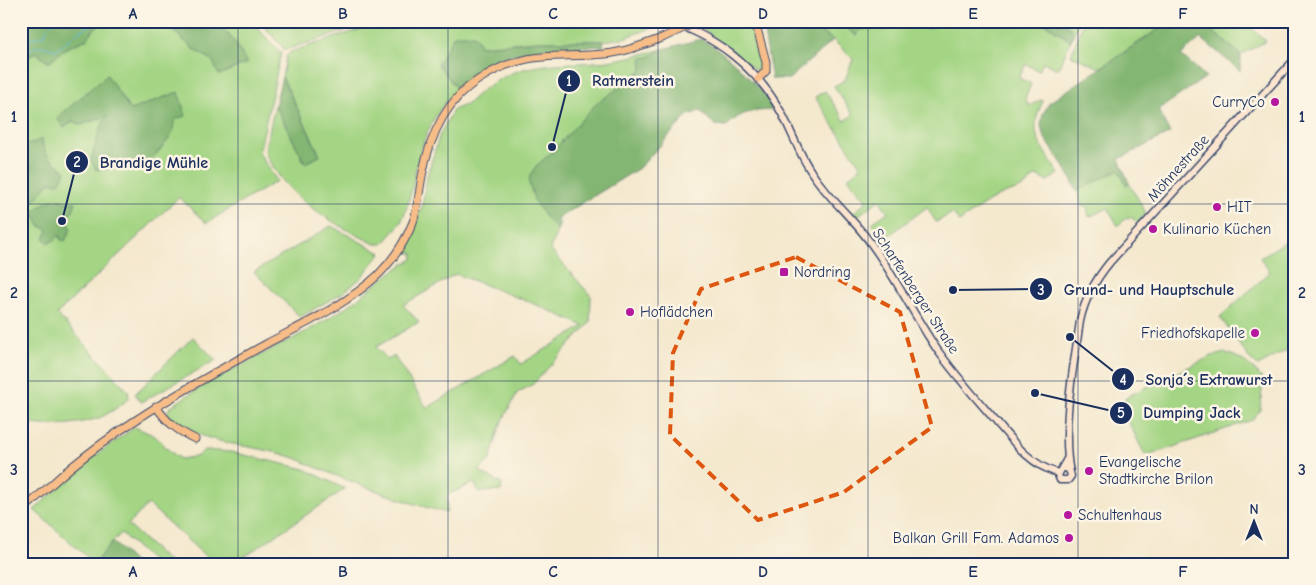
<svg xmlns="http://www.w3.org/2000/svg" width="1316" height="585" font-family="'Comic Neue',sans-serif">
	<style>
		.green { fill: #a4d584; stroke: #608271; fill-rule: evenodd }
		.forest { fill: #83b672; stroke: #4f7268 }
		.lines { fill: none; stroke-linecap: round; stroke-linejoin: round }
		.stream { stroke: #62b9df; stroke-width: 1 }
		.secondary-casing { stroke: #3c4b6f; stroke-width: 9 }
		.primary-casing { stroke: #3c4b6f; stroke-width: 9 }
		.secondary { stroke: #fce5cf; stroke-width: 6 }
		.primary { stroke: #f7bd88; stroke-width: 7 }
		.primary-bridge-casing { stroke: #3c4b6f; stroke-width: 9; stroke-linecap: butt }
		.primary-bridge { stroke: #f7bd88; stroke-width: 7 }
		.marked { fill: none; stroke: #de5710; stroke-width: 4; stroke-dasharray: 10 6; stroke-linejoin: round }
		.grid { fill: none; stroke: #1b2f5e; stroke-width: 1; stroke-opacity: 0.55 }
		.poi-dot { fill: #b5179e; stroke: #fcf5e5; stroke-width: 2 }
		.labels { text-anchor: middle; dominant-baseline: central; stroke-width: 5; stroke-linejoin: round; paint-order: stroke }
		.poi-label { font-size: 15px; fill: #1b2f5e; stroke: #fcf5e5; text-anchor: start }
		.street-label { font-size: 15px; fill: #1b2f5e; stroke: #fcf5e5 }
		.leader { fill: none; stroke: #1b2f5e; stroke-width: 2 }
		.callout-dot { fill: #1b2f5e; stroke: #fcf5e5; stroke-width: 2 }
		.mark-label { font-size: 15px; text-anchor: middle; font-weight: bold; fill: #fff }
		.callout-label { font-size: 16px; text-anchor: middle; font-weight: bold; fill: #1b2f5e; stroke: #fcf5e5; stroke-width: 5; stroke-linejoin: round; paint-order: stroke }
		.neatline { fill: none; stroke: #1b2f5e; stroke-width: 2 }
		.grid-label { font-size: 16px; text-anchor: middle; font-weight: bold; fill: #1b2f5e }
	</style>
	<rect width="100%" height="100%" fill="#fcf5e5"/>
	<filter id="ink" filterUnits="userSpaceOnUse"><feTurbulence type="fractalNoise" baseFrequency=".02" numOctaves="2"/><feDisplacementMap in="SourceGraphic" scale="10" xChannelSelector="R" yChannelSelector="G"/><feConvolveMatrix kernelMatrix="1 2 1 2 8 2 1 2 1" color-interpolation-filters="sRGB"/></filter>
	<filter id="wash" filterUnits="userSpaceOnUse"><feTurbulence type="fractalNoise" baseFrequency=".0096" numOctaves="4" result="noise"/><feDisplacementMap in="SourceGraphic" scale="20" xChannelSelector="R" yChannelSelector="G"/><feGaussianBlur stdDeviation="1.12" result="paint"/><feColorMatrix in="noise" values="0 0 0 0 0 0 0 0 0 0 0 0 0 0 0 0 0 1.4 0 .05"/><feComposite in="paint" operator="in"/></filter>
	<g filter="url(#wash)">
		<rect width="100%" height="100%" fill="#f4e8cd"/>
		<path class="green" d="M103,21h59l33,29 17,10 22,-19 -18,-20h35l30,32 -22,100 18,28 -71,42 -26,-25 -3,1 -120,115 71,77 1,7c-6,6 -22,17 -30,20 -23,7 -55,10 -78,4v-272l4,-4 -4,2v-86l15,-10 10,9h4l16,-13 21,-9 7,-10z
			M259,21h117l-91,29z
			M386,21h228l27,1 16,4 -33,12 -21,3h-64l-58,5 -43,18 19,25c-26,27 -36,53 -43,90 -3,14 -6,27 -12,41 -5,8 -13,17 -19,24h-8c-37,-18 -79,-40 -102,-77 -3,-5 -7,-11 -8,-17l10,-45 30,58 15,-8 -38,-78 4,-20 4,-5z
			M715,21h36c3,12 15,43 8,52l-58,-46z
			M835,21h3l19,15 2,-6 43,-9h19l6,8 7,-3 3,-5h44l1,3 12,-3h22v4c18,-14 39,6 54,16l2,-12 -11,-8h19l-22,48 -15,-7 -4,9 -13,-7 -7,14 12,6 -6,15 4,7 12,-6 2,1c-17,34 -1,45 16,73l-12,7 -10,-5 -4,2c-8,12 -21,12 -34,18 -14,7 -27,17 -40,26l-6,-9 -17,9 -9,-15 -43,32 -12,-16 16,-11 -9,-12 -24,18 -3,-4 15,-13 -19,-23 13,-11 -46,-70 10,-6 20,30 8,-6 -19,-29 11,-6 8,-21 -20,-19 -14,-9z
			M1084,21h82l-4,6 -62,41 -29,-13z
			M1197,21h50l-1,2 20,18 -25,14 -30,-25z
			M663,49l-1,1 85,37 -74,3 15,25 -49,53 -84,52 4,6 -9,23 41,47 -1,27 -57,61 -16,9 -17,33 -10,34 -11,11 23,13 -1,7 -22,1 -5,-9 -27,12v18c-43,-11 -85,-27 -127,-44 -9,-3 -18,-9 -28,-12 -41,-14 -92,-10 -125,-43l2,-6c19,-13 38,-26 59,-36 38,-20 77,-38 114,-62 24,-16 45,-38 71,-51v-6l-10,-1 19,-46 5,-30 13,-42 13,-24 11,-5 1,1c45,-45 76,-41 134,-44 22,-2 43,-8 64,-13zM456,274l81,31 47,21 -63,38 -6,-8 -88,52 -33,-52 -6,4 -12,-13 43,-25 -16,-17z
			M1118,170l9,15 2,-2 17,30 -8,10 -7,-6 -2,2 -3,-1 -8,8 -10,-18 -19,9 -2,-10h-4l-6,-16z
			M331,226l50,27 -21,26 -16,13 -44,25 -46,-45z
			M1295,235v111l-37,20 -9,-8 -29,-41 50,-45 -10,-14z
			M193,337l23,23 -75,42 -6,-8z
			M1225,353c17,4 28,14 38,27l-3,30 -8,10 -102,35 -6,-2 -25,-50 13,-9 80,-38z
			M135,427l20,9 17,17 9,6 17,-3 6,-6 27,2 74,17 40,20 -112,75h-19l-66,-60 -20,21 43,39h-16l-34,-31 -27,30 -60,-53 54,-49z"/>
		<path class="forest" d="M21,21h50l1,4 11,-4h20l-9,8 -7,10 -21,9 -16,13h-4l-10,-9 -15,10z
			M162,21h54l18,20 13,22 -28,12 -7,-15 -17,-10z
			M762,21h73l-15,10 13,9 -44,39h-17z
			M838,21h64l-42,9 -3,6z
			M1042,21h19l11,8 -1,12z
			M1166,21h31l14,9 30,25 -1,16 -39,-33 -20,17 25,22 -48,33 12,23 -51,26 10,24 -2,3 -9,-16 -41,21 -10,-20 -24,-36 -2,-10 2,-11 7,-12 112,-75z
			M454,35h20l7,11 58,-5h64l1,5c-52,2 -110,-1 -147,43l-19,-25z
			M701,39c29,15 49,40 71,64l1,7c-21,1 -31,1 -46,16l-12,-1 -15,-14 -12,4 -49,53 -83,51 4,5 -3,6 -11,-12 -11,-16 -6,-19 1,-8 6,-9 14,-12 45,-49 47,-35 -1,-12 8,-1 14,-8z
			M107,75l23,35 48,-18 8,24c-18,4 -9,7 -15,19 -2,5 -16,21 -20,24 -14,8 -38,8 -55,11l-5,-10 9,-31 7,-13 -26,9 -8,-4 -9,7 -7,-10z
			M282,77l38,79 -15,7 -30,-58z
			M42,139c1,16 12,24 24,32l-7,12h-10l-15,18 -10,3 -3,-1v-55z
			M57,199l8,3h11l-3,8 -6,8 4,11 -6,12 -5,-2 -1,-4 -4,5 -7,3 -4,-4 4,-9 -8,-4 -7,-14 13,-10z
			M113,542l23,22h-33l-5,-5z"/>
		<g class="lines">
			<path class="stream" d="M50,25l3,-4
				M21,43l7,-5 16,-2 3,-8
				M21,56c14,-11 17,-12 34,-6 8,-4 12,-9 19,-15 7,-6 16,-9 24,-14"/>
		</g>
	</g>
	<g filter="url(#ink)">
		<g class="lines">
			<g class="secondary-casing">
				<path id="secondary" d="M665,21c49,13 92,47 116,91 11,20 18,42 31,61 17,26 42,46 60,72 24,33 41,69 64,103 18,26 41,51 62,76 16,19 34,42 60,49
					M1062,468h5l3,4 1,4 -3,4h-8l-2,-5 9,-16
					M1070,472c-9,-43 4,-107 10,-151 5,-23 15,-41 30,-59l185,-203"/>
			</g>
			<g class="primary-casing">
				<path id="primary" d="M755,21l11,41v9l-8,8
					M156,406c10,16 22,25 39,33
					M21,512c10,-10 21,-19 32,-29 63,-57 138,-97 213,-139 38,-20 80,-39 112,-69 15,-15 27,-33 35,-53 5,-14 6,-30 9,-46 7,-37 23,-75 56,-96 48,-31 75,-21 127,-26 20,-2 38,-9 57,-16"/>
			</g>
			<use href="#secondary" class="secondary"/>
			<use href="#primary" class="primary"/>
			<g class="primary-bridge-casing">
				<path id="primary-bridge" d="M662,38l37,-17"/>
			</g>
			<use href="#primary-bridge" class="primary-bridge"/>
		</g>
	</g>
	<path class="marked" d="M796,257l104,55 32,115 -88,65 -86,28 -88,-85 3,-82 28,-64z"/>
	<path class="grid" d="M238,21v543M448,21v543M658,21v543M868,21v543M1078,21v543M21,204h1274M21,381h1274"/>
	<g class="poi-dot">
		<circle cx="1275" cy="102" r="5"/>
		<circle cx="1217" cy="207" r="5"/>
		<circle cx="1153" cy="229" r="5"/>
		<rect x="779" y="267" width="10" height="10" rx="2.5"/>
		<circle cx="630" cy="312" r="5"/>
		<circle cx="1255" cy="333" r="5"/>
		<circle cx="1089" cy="471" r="5"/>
		<circle cx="1068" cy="515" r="5"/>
		<circle cx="1069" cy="538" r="5"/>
	</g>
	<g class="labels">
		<g class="poi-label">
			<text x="1265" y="102" text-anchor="end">CurryCo</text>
			<text x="1227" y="207">HIT</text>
			<text x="1163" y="229">Kulinario Küchen</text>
			<text x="794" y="272">Nordring</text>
			<text x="640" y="312">Hoflädchen</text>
			<text x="1245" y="333" text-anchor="end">Friedhofskapelle</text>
			<text x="1099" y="462">Evangelische<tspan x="1099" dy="17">Stadtkirche Brilon</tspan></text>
			<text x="1078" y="515">Schultenhaus</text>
			<text x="1059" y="538" text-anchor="end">Balkan Grill Fam. Adamos</text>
		</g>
		<g class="street-label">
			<text transform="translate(1178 168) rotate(-48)">Möhnestraße</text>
			<text transform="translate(916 291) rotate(57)">Scharfenberger Straße</text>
		</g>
	</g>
	<path class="leader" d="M552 147L569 81M62 221L77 162M953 290L1041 289M1070 337L1123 379M1035 393L1121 413"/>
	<g class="callout-dot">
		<circle cx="552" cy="147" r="5"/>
		<circle cx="62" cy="221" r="5"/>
		<circle cx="953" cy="290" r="5"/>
		<circle cx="1070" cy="337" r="5"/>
		<circle cx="1035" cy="393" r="5"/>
		<circle cx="569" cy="81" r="12"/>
		<circle cx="77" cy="162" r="12"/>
		<circle cx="1041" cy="289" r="12"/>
		<circle cx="1123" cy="379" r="12"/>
		<circle cx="1121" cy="413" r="12"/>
	</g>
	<g class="mark-label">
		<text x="569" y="86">1</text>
		<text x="77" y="167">2</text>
		<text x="1041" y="295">3</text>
		<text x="1123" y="385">4</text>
		<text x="1121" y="418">5</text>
	</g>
	<g class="callout-label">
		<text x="633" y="86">Ratmerstein</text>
		<text x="154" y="168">Brandige Mühle</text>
		<text x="1149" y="295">Grund- und Hauptschule</text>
		<text x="1209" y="385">Sonja´s Extrawurst</text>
		<text x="1192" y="418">Dumping Jack</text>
	</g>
	<rect width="1316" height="585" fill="none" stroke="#fcf5e5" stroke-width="55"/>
	<g transform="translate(1254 522)" stroke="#fcf5e5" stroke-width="4" paint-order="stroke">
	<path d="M0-4L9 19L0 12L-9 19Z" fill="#1b2f5e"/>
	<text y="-8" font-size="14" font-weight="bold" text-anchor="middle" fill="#1b2f5e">N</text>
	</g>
	<rect x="28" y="28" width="1260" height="530" class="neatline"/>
	<g class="grid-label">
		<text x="133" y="19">A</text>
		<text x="343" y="19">B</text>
		<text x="553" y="19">C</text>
		<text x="763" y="19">D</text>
		<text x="973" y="19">E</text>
		<text x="1183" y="19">F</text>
		<text x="14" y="122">1</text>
		<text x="1302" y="122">1</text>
		<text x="14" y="298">2</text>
		<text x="1302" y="298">2</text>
		<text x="14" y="475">3</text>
		<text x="1302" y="475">3</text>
		<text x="133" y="577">A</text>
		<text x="343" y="577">B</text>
		<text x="553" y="577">C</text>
		<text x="763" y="577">D</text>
		<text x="973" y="577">E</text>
		<text x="1183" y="577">F</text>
	</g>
</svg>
